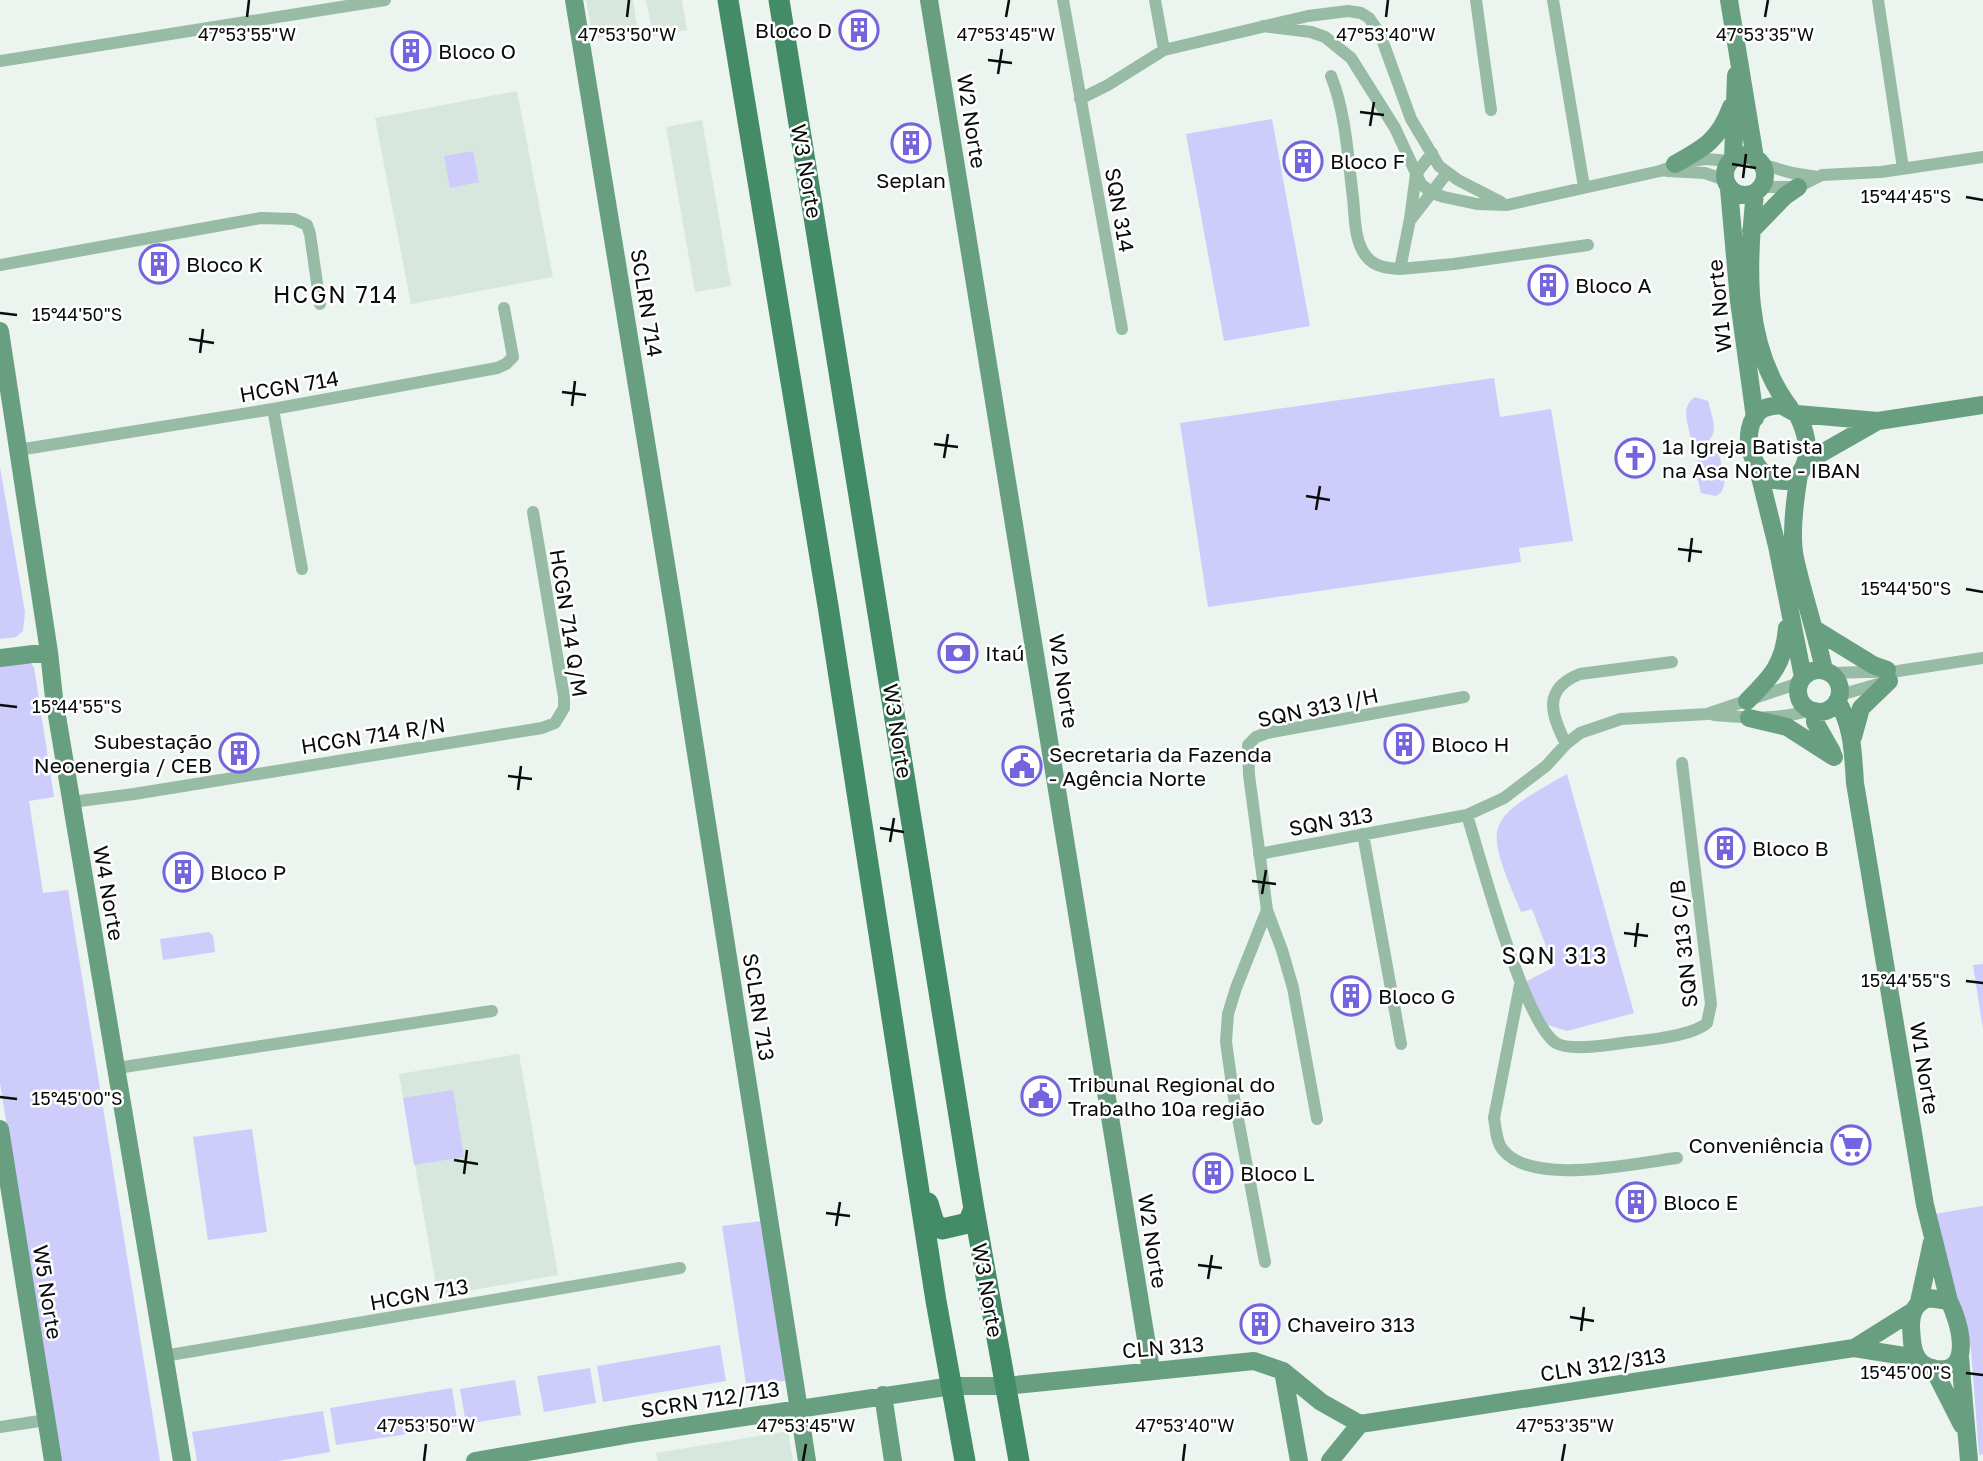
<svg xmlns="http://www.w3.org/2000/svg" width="1983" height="1461" font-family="'Golos Text',sans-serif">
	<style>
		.built { fill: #d7e7de }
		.green { fill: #cdccfb }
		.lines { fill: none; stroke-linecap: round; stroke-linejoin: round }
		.street { stroke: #97bba5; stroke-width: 12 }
		.secondary { stroke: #699f81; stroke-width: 18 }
		.primary { stroke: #448c67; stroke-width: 21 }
		.ticks { fill: none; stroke: #0a0c0b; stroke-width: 2.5 }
		.labels { text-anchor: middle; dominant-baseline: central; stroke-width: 5; stroke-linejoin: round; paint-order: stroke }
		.poi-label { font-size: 21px; fill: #0a0c0b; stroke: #fff; text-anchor: start }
		.street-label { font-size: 21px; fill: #0a0c0b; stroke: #fff }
		.neighbourhood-label { font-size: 23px; letter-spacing: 2px; fill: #0a0c0b; stroke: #fff }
		.ticks-label { font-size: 18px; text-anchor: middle; fill: #0a0c0b; stroke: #fff; stroke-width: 5; stroke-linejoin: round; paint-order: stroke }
	</style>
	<rect width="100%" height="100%" fill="#ebf4ee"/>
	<path class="built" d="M586,0h47l5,32 -45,7z
		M646,0h36l5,30 -34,6z
		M517,91l36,186 -142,27 -36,-186z
		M702,120l29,166 -36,6 -29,-165z
		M519,1054l39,221 -120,21 -39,-222z
		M788,1431l5,30h-135l-2,-8z"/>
	<path class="green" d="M1272,119l38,207 -86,15 -38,-207z
		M473,151l6,31 -29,6 -6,-32z
		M1494,378l6,39 51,-8 22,132 -54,7 2,14 -313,45 -28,-184z
		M1695,397l13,4c3,14 13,33 -3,42l-14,-4c-3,-16 -11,-32 4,-42z
		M1706,451l13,3c3,15 12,34 -3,42l-15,-3c-3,-16 -11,-32 5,-42z
		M0,467l25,145 -2,19 -7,6 -16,2z
		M28,660l6,7 20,130 -25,4 14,92 25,-3 92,571h-100l-60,-378v-422z
		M1567,774l67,239 -67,18 -19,-6 -18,-28 -3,-16 25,-13 1,-3 -21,-56 -11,3c-37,-89 -39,-90 46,-138z
		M209,932l4,4 2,16 -52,8 -3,-21z
		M1983,964v65l-10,-64z
		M453,1090l11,67 -50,8 -11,-67z
		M252,1129l15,103 -59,8 -15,-103z
		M1983,1206v248l-4,1 -8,-106 -36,-135z
		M762,1221l24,160 -40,2 -24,-157z
		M720,1345l6,36 -123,21 -6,-36z
		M590,1368l6,35 -52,9 -7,-36z
		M515,1380l6,35 -55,9 -6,-35z
		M452,1388l6,38 -122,19 -6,-37z
		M323,1411l7,41 -52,9h-81l-5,-29z"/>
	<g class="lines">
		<path class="street" d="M1063,0l59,329
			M1155,0l9,50
			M1476,0l15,110
			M1553,0l31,187
			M1878,0l25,168
			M1263,26l48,6 14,5 26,21 44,70 26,56 11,9 12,4 33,7 30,1 153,-34 29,-10 17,-2 24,2
			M0,61l385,-61
			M1331,76c15,37 17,83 22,122 2,18 1,43 13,58 8,11 21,12 34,13l10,-50 6,-45 16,-21
			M1080,99l28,-14 56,-35 144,-34 40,-5 13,2 8,5 11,16 31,85 28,47 19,14 43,22
			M1761,164l31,9 25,4
			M1667,171l38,2 20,7
			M1761,187h37l24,-12 59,-3 102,-15
			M1411,219l36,-46
			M0,265l261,-47 33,1 13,6 3,9 10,70
			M1400,269l54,-5 134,-19
			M273,409l29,160
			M18,450l255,-41 224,-41 9,-4 7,-7 -9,-49
			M1831,673l67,-2 85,-13
			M1840,695l45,-13
			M1714,715c32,3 66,5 96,-5
			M1566,744c-15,-30 -24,-55 14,-70l92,-12
			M72,802l62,-8 408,-66 13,-5 9,-15v-11l-31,-185
			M1467,815c13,42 57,208 89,228 15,9 56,1 74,-1 20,-2 62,-6 77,-19l4,-19 -29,-241
			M1363,834l38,210
			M1259,854l208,-39 37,-17 42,-32 20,-22 14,-11 41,-14 86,-5 92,-31
			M1520,985l-26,133c2,10 2,24 9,32 30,37 131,13 174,8
			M117,1068l375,-57
			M1317,1119l-24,-131 -11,-38 -15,-40 -18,-135 -1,-30 8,-8 11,-4 197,-36
			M1265,1262l-32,-170 -7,-50 2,-28 8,-26 31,-78
			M164,1356l516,-88
			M0,1427l46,-7"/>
		<path class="secondary" d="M574,0l100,613 133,848
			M929,0l222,1370
			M1729,0l26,158
			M1725 175a20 20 0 1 1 40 0a20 20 0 1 1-40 0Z
			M1733,159l3,-84
			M1675,164c29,-16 44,-24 56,-57
			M1729,189l10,112 16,117
			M1755,193c-8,73 -12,153 35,215
			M1751,231l34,-35 13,-9
			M0,331l49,321 5,46 128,763
			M1781,405l16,9c8,15 14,36 7,52 -5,10 -9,15 -20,15 -33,0 -47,-52 -23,-71 6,-4 13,-4 20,-5z
			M1797,414l81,7 105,-16
			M1806,462l72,-41
			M1758,469l19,77 26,131
			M1799,475c-4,24 -9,59 -4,83 8,37 21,74 29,112
			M1816,630l57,35 14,5
			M0,658l49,-6
			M1798 691a21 21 0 1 1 42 0a21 21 0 1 1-42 0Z
			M1747,701c25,-25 37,-37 40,-73
			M1837,701c16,24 16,54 18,82l70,422 24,96
			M1815,711v11l17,30
			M1749,718l38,9 47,30
			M1853,737l8,-29 28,-27
			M0,1129l53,332
			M1929,1298l20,3c10,19 26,73 -13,68 -6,-1 -14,-4 -18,-10 -7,-9 -6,-21 -7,-32 0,-15 4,-24 18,-29z
			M1919,1302l13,-60
			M1854,1348l59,-37
			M1960,1357l9,104
			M1933,1368l29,57
			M1283,1371l16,90
			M883,1395l10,66
			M1360,1424l494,-76 63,10
			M475,1461l157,-27 320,-48h53l249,-25 29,10 38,31 39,22
			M1330,1461l30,-37"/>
		<path class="primary" d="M728,0l100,606 108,695 29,160
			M779,0l195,1209 45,252
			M928,1203l6,20 8,6 26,-6 6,-14"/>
	</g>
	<path class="ticks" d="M247,17l2,-17M627,17l2,-17M1006,17l3,-17M1386,17l2,-17M1765,17l3,-17M988,60l24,3M998,74l4,-25M1360,112l24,3M1370,126l4,-24M1732,164l24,4M1743,178l3,-24M1966,197l17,3M0,313l17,2M189,339l25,4M200,353l3,-24M562,392l24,3M572,406l3,-25M934,444l24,3M944,458l4,-24M1306,496l24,4M1316,510l4,-24M1678,549l24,3M1689,562l3,-24M1966,589l17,3M0,705l17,2M508,776l24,3M518,790l3,-24M880,828l24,4M890,842l4,-24M1252,881l24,3M1262,894l4,-24M1624,933l24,3M1635,947l3,-24M1966,981l17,2M0,1097l17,2M454,1160l24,4M464,1174l3,-24M826,1213l24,3M836,1226l4,-24M1198,1265l24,3M1208,1279l4,-24M1570,1317l24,4M1581,1331l3,-24M1966,1373l17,2M424,1461l2,-17M803,1461l3,-17M1183,1461l2,-17M1562,1461l3,-17"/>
	<defs>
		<g id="building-ring" transform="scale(2.0125)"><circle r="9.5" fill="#fff" stroke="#7464de" stroke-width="1.5"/><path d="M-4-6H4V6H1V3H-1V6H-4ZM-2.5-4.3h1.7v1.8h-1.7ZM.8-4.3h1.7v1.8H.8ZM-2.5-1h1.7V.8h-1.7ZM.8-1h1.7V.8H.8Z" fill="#7464de"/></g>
		<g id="church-ring" transform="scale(2.0125)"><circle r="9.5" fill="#fff" stroke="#7464de" stroke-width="1.5"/><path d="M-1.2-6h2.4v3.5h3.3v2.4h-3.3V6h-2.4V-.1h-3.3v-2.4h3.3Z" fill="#7464de"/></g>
		<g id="bank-ring" transform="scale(2.0125)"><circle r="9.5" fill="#fff" stroke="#7464de" stroke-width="1.5"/><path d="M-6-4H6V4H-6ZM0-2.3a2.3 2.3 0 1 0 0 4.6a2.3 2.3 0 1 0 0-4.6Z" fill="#7464de"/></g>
		<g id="civic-ring" transform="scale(2.0125)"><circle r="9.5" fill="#fff" stroke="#7464de" stroke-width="1.5"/><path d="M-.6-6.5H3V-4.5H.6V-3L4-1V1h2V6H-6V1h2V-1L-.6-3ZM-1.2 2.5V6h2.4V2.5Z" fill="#7464de"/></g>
		<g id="supermarket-ring" transform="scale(2.0125)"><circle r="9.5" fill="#fff" stroke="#7464de" stroke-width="1.5"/><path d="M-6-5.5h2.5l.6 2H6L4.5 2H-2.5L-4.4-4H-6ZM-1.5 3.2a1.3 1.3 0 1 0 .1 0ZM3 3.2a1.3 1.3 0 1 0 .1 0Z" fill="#7464de"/></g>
	</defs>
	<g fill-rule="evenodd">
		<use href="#building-ring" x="859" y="30"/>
		<use href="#building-ring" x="411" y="51"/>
		<use href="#building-ring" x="911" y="143"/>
		<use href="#building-ring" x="1303" y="161"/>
		<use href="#building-ring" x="159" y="264"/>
		<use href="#building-ring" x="1548" y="285"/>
		<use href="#church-ring" x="1635" y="458"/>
		<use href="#bank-ring" x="958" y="653"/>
		<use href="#building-ring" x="1404" y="744"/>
		<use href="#building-ring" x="239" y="753"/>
		<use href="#civic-ring" x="1022" y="766"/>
		<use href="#building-ring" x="1725" y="848"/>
		<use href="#building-ring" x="183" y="872"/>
		<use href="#building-ring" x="1351" y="996"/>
		<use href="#civic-ring" x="1041" y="1096"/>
		<use href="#supermarket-ring" x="1851" y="1145"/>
		<use href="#building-ring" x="1213" y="1173"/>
		<use href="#building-ring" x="1636" y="1202"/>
		<use href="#building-ring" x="1260" y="1324"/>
	</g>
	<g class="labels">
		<g class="poi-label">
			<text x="832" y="30" text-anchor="end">Bloco D</text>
			<text x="438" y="51">Bloco O</text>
			<text x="1330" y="161">Bloco F</text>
			<text x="911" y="180" text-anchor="middle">Seplan</text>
			<text x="186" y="264">Bloco K</text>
			<text x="1575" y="285">Bloco A</text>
			<text x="1662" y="446">1ª Igreja Batista<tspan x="1662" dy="24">na Asa Norte - IBAN</tspan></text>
			<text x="985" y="653">Itaú</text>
			<text x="212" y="741" text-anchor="end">Subestação<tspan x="212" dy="24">Neoenergia / CEB</tspan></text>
			<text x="1431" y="744">Bloco H</text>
			<text x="1049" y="754">Secretaria da Fazenda<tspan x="1049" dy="24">- Agência Norte</tspan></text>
			<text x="1752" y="848">Bloco B</text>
			<text x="210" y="872">Bloco P</text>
			<text x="1378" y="996">Bloco G</text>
			<text x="1068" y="1084">Tribunal Regional do<tspan x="1068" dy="24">Trabalho 10ª região</tspan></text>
			<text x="1824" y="1145" text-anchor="end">Conveniência</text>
			<text x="1240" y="1173">Bloco L</text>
			<text x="1663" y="1202">Bloco E</text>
			<text x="1287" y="1324">Chaveiro 313</text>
		</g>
		<g class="street-label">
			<text transform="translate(972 121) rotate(81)">W2 Norte</text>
			<text transform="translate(807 171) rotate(80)">W3 Norte</text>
			<text transform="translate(1120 210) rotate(80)">SQN 314</text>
			<text transform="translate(647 303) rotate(81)">SCLRN 714</text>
			<text transform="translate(1719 306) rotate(-96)">W1 Norte</text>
			<text transform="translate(289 386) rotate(-10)">HCGN 714</text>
			<text transform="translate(569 623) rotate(81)">HCGN 714 Q/M</text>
			<text transform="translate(1064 681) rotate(81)">W2 Norte</text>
			<text transform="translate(1318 707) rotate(-12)">SQN 313 I/H</text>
			<text transform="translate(898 731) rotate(81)">W3 Norte</text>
			<text transform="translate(373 735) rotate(-9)">HCGN 714 R/N</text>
			<text transform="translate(1331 821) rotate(-10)">SQN 313</text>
			<text transform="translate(109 893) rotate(80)">W4 Norte</text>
			<text transform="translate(1683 944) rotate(-96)">SQN 313 C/B</text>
			<text transform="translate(759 1007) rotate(81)">SCLRN 713</text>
			<text transform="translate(1925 1068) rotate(81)">W1 Norte</text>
			<text transform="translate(1153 1241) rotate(81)">W2 Norte</text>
			<text transform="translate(988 1290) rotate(80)">W3 Norte</text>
			<text transform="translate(48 1292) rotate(81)">W5 Norte</text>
			<text transform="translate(419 1294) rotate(-10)">HCGN 713</text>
			<text transform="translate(1163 1347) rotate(-5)">CLN 313</text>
			<text transform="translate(1603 1364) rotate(-9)">CLN 312/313</text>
			<text transform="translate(710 1399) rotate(-9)">SCRN 712/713</text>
		</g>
		<g class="neighbourhood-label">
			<text x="336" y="294">HCGN 714</text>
			<text x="1555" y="955">SQN 313</text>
		</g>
	</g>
	<g class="ticks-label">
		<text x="247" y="41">47°53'55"W</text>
		<text x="627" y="41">47°53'50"W</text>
		<text x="1006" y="41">47°53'45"W</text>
		<text x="1386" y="41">47°53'40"W</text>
		<text x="1765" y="41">47°53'35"W</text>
		<text x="1906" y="203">15°44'45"S</text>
		<text x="77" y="321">15°44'50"S</text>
		<text x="1906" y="595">15°44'50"S</text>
		<text x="77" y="713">15°44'55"S</text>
		<text x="1906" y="987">15°44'55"S</text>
		<text x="77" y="1105">15°45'00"S</text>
		<text x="1906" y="1379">15°45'00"S</text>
		<text x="426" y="1432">47°53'50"W</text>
		<text x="806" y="1432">47°53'45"W</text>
		<text x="1185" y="1432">47°53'40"W</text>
		<text x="1565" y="1432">47°53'35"W</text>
	</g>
</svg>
